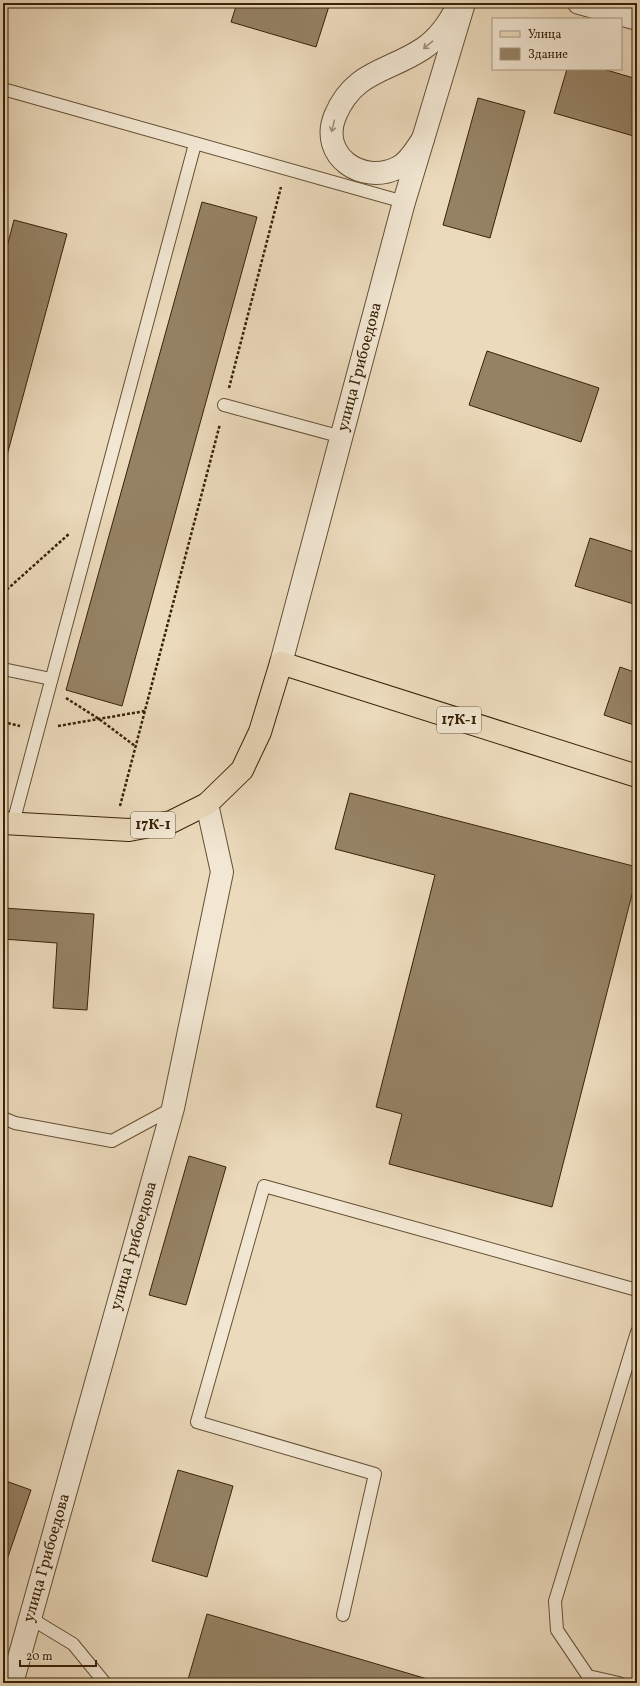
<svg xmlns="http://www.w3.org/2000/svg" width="640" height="1686" font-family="Vollkorn,serif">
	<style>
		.building { fill: #958265; stroke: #382206 }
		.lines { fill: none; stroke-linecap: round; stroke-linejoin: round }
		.service-casing { stroke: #655034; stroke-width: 14 }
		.minor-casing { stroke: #655034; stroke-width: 24 }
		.tertiary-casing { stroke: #655034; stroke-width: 24 }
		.primary-casing { stroke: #382206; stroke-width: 24 }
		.path { stroke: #382206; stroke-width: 2.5; stroke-dasharray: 3 2; stroke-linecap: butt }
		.service { stroke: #f2e7d3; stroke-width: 12 }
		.minor { stroke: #f2e7d3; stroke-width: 22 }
		.tertiary { stroke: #f2e7d3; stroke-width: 22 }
		.primary { stroke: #ebdabc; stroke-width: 22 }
		.oneway { stroke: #9e8e77 }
		.labels { text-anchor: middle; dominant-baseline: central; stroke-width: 3.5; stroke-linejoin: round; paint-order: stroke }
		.shield { fill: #f2e7d3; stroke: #705d44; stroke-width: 1 }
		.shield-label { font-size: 15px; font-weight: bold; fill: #382206 }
		.street-label { font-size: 16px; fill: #382206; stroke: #f2e7d3 }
	</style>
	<rect width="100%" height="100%" fill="#ebdabc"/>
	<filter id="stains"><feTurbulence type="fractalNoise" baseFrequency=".005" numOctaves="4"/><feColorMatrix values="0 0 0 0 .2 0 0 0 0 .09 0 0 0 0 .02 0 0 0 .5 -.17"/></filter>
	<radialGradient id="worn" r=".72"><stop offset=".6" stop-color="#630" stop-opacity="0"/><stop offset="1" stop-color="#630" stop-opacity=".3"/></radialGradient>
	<path class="building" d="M237,3h93l-14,44 -85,-25z
		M567,69h36l34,10v58l-83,-24z
		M478,98l47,13 -35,127 -47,-13z
		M202,202l55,15 -135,489 -56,-16z
		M14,220l53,14 -64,236v-208z
		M487,351l112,37 -18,54 -112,-37z
		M590,538l47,15v52l-62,-19z
		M620,667l17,6v53l-33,-11z
		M350,793l287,74v8l-85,332 -163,-43 13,-50 -26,-7 59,-232 -100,-26z
		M3,908l91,6 -7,96 -34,-2 4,-65 -54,-4z
		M189,1156l37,11 -40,138 -37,-10z
		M178,1470l55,16 -26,91 -55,-16z
		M3,1480l28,10 -28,81z
		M207,1614l234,69h-254z"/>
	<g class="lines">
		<g class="service-casing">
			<path id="service" d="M3,89l401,113
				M224,405l118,32
				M3,669l48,10
				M13,823l182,-679
				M3,1118l12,5 97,18 61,-33
				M343,1615l32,-141 -178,-52 67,-236 373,104
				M30,1618l43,26 32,39
				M619,1683l-31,-7 -31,-46 -2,-29 82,-269"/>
		</g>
		<g class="minor-casing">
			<path id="minor" d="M579,3l58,16
				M423,139c-7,10 -14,24 -26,29 -35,17 -78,-12 -62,-52 19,-46 54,-44 89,-68 16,-11 27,-28 35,-45
				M12,1683l161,-575 49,-236 -15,-68"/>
		</g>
		<g class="tertiary-casing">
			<path id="tertiary" d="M281,663l123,-461 60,-199"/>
		</g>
		<g class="primary-casing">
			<path id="primary" d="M3,823l126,7 42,-8 36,-18 35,-34 18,-38 21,-69 356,113"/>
		</g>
		<path class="path" d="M229,388l52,-201
			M3,593l67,-60
			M66,698l33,21 36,27
			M3,722l17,4
			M58,726l87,-15
			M120,806l100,-382"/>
		<use href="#service" class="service"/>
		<use href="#minor" class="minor"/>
		<use href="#tertiary" class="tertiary"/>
		<use href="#primary" class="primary"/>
	</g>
	<defs><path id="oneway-shaft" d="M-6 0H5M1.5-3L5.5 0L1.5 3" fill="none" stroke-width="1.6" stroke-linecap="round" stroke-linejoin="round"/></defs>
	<g class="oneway">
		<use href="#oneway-shaft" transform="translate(428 45) rotate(140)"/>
		<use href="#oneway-shaft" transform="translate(333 126) rotate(104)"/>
	</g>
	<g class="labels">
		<g class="shield">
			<rect x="437" y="707" width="44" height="26" rx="3"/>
			<rect x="131" y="812" width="44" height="26" rx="3"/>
		</g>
		<g class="shield-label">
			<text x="459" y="720">17К-1</text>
			<text x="153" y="825">17К-1</text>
		</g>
		<g class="street-label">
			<text transform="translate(360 367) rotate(-75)">улица Грибоедова</text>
			<text transform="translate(134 1246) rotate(-74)">улица Грибоедова</text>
			<text transform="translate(47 1558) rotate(-74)">улица Грибоедова</text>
		</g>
	</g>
	<rect width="640" height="1686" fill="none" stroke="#ebdabc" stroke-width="16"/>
	<rect x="4" y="4" width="632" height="1678" fill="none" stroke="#382206" stroke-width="2"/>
	<rect x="8" y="8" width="624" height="1670" fill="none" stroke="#382206"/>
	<rect x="492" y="18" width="130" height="52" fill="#f2e7d3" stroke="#a89881"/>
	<rect x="500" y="31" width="20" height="6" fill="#ebdabc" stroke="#a89881"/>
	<text x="528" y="38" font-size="12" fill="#382206">Улица</text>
	<rect x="500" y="48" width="20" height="12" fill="#958265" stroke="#a89881"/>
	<text x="528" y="58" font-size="12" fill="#382206">Здание</text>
	<path d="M20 1660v6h76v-6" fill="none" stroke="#382206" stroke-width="2"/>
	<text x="26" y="1660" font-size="12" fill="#382206" stroke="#f2e7d3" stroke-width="3" paint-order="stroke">20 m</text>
	<rect width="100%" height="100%" filter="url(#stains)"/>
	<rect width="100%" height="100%" fill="url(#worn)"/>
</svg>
